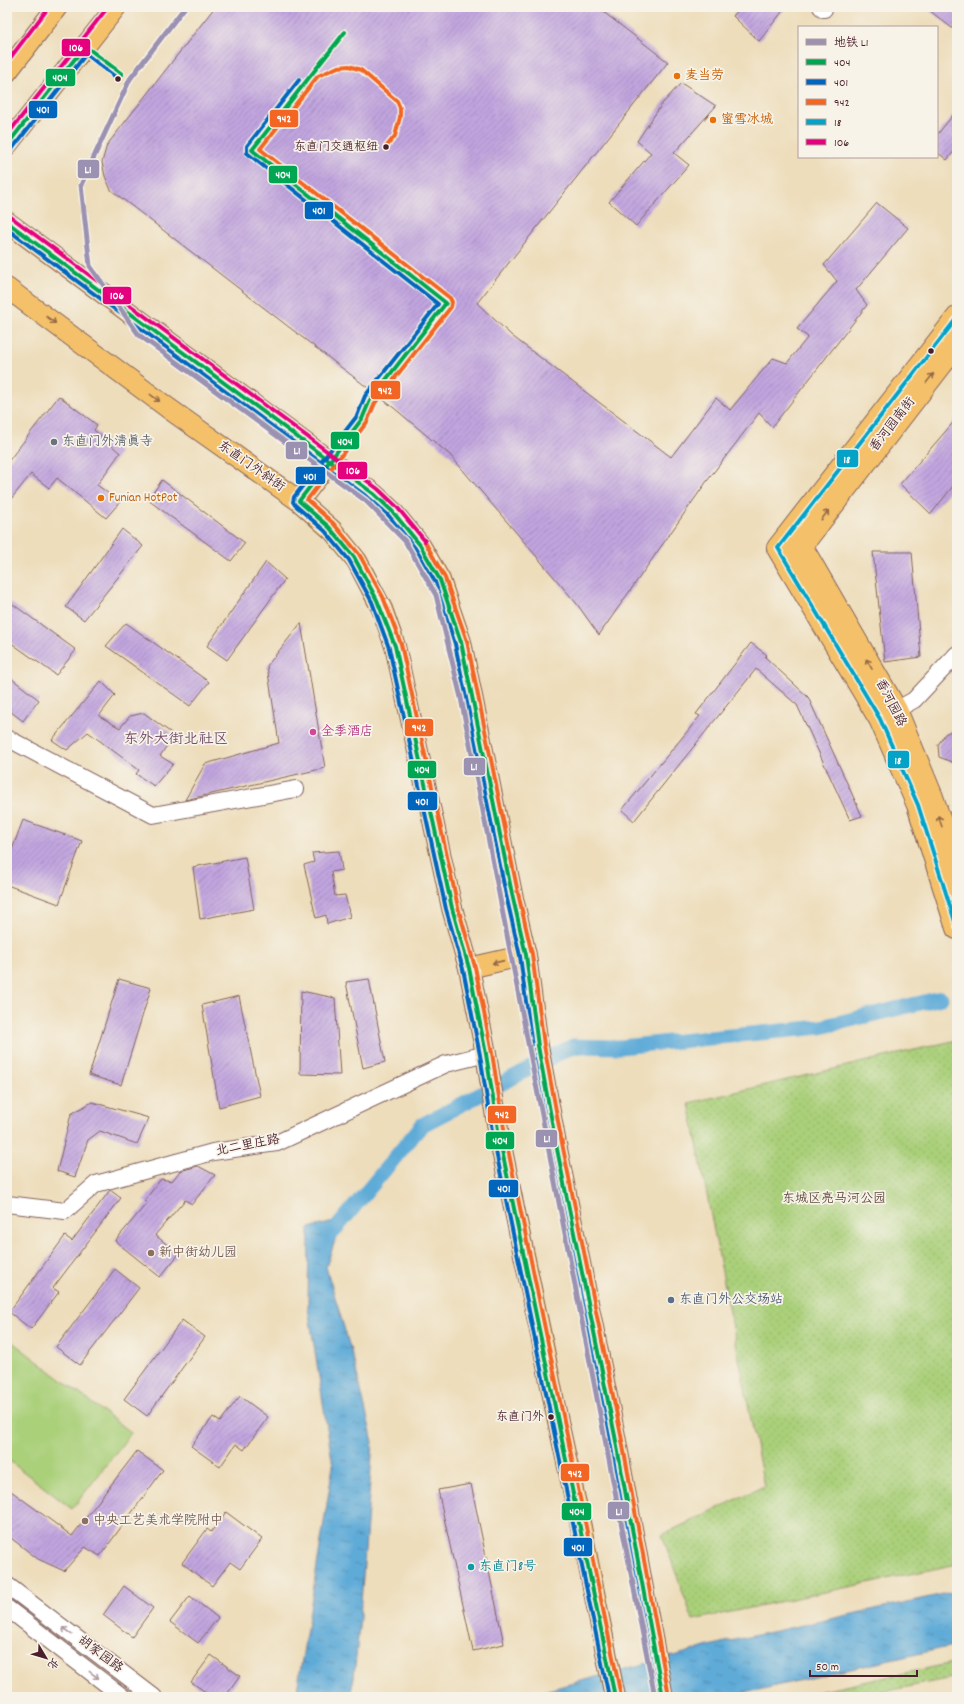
<svg xmlns="http://www.w3.org/2000/svg" width="964" height="1704" font-family="Dekko,'LXGW WenKai TC',sans-serif">
	<style>
		.grass { fill: url(#grass-dots); stroke: #7a7852 }
		.garden { fill: #aad07a; stroke: #7a7852 }
		.water { fill: url(#water-ripples); stroke: #546582 }
		.lines { fill: none; stroke-linecap: round; stroke-linejoin: round }
		.canal { stroke: #5fabd8; stroke-width: 15 }
		.building { fill: url(#building-hatch) }
		.minor-casing { stroke: #83625d; stroke-width: 18 }
		.major-casing { stroke: #83625d; stroke-width: 22 }
		.highway-casing { stroke: #83625d; stroke-width: 24 }
		.minor { stroke: #fff; stroke-width: 16 }
		.major { stroke: #f4c16a; stroke-width: 20 }
		.highway { stroke: #f4c16a; stroke-width: 22 }
		.bus-1-casing { stroke: #f7f3e8; stroke-width: 7 }
		.bus-2-casing { stroke: #f7f3e8; stroke-width: 7 }
		.bus-3-casing { stroke: #f7f3e8; stroke-width: 7 }
		.bus-4-casing { stroke: #f7f3e8; stroke-width: 7 }
		.bus-5-casing { stroke: #f7f3e8; stroke-width: 7 }
		.bus-1 { stroke: #00a651; stroke-width: 4 }
		.bus-2 { stroke: #0065bd; stroke-width: 4 }
		.bus-3 { stroke: #f26522; stroke-width: 4 }
		.bus-4 { stroke: #04a2c6; stroke-width: 4 }
		.bus-5 { stroke: #e5007d; stroke-width: 4 }
		.metro-1-casing { stroke: #f7f3e8; stroke-width: 8 }
		.metro-1 { stroke: #9b91b1; stroke-width: 5 }
		.oneway { stroke: #966847 }
		.oneway2 { stroke: #ae9aa0 }
		.food-dot { fill: #e8710a; stroke: #f7f3e8; stroke-width: 1.5 }
		.bus-dot { fill: #4a1f2b; stroke: #f7f3e8; stroke-width: 1.5 }
		.worship-dot { fill: #6b7280; stroke: #f7f3e8; stroke-width: 1.5 }
		.hotel-dot { fill: #d1479c; stroke: #f7f3e8; stroke-width: 1.5 }
		.education-dot { fill: #8d6e63; stroke: #f7f3e8; stroke-width: 1.5 }
		.service-dot { fill: #5c6f8a; stroke: #f7f3e8; stroke-width: 1.5 }
		.culture-dot { fill: #0f9aa8; stroke: #f7f3e8; stroke-width: 1.5 }
		.labels { text-anchor: middle; dominant-baseline: central; stroke-width: 3.5; stroke-linejoin: round; paint-order: stroke }
		.bus-label { font-size: 12px; fill: #4a1f2b; stroke: #f7f3e8; text-anchor: end }
		.food-label { font-size: 13px; fill: #c56008; stroke: #f7f3e8; text-anchor: start }
		.street-label { font-size: 13px; fill: #4a1f2b; stroke: #f7f3e8 }
		.worship-label { font-size: 13px; fill: #5b616d; stroke: #f7f3e8; text-anchor: start }
		.hotel-label { font-size: 13px; fill: #b23c85; stroke: #f7f3e8; text-anchor: start }
		.park-label { font-size: 13px; fill: #624b3f; stroke: #f7f3e8 }
		.education-label { font-size: 13px; fill: #785e54; stroke: #f7f3e8; text-anchor: start }
		.service-label { font-size: 13px; fill: #4e5e75; stroke: #f7f3e8; text-anchor: start }
		.culture-label { font-size: 13px; fill: #0d838f; stroke: #f7f3e8; text-anchor: start }
		.quarter-label { font-size: 15px; fill: #744e6a; stroke: #f7f3e8 }
		.line-badge { stroke: #f7f3e8; stroke-width: 1.5 }
		.badge-label { font-size: 11px; text-anchor: middle; font-weight: bold; fill: #fff }
	</style>
	<defs>
		<pattern id="grass-dots" width="8" height="8" patternUnits="userSpaceOnUse"><rect width="8" height="8" fill="#aad07a"/><path d="M2 2h.1M6 6h.1" fill="none" stroke="#94b26a" stroke-width="1.8" stroke-linecap="round"/></pattern>
		<pattern id="water-ripples" width="26" height="14" patternUnits="userSpaceOnUse"><rect width="26" height="14" fill="#5fabd8"/><path d="M2 4q2-2 4 0t4 0M15 11q2-2 4 0t4 0" fill="none" stroke="#508baf"/></pattern>
		<pattern id="building-hatch" width="6" height="6" patternUnits="userSpaceOnUse"><rect width="6" height="6" fill="#c1a5df"/><path d="M-1 1l2-2M0 6l6-6M5 7l2-2" fill="none" stroke="#9f86b5"/></pattern>
	</defs>
	<rect width="100%" height="100%" fill="#f7f3e8"/>
	<filter id="ink" filterUnits="userSpaceOnUse"><feTurbulence type="fractalNoise" baseFrequency=".025" numOctaves="2"/><feDisplacementMap in="SourceGraphic" scale="8" xChannelSelector="R" yChannelSelector="G"/><feConvolveMatrix kernelMatrix="1 2 1 2 8 2 1 2 1" color-interpolation-filters="sRGB"/></filter>
	<filter id="wash" filterUnits="userSpaceOnUse"><feTurbulence type="fractalNoise" baseFrequency=".012" numOctaves="4" result="noise"/><feDisplacementMap in="SourceGraphic" scale="16" xChannelSelector="R" yChannelSelector="G"/><feGaussianBlur stdDeviation="0.9" result="paint"/><feColorMatrix in="noise" values="0 0 0 0 0 0 0 0 0 0 0 0 0 0 0 0 0 1.4 0 .05"/><feComposite in="paint" operator="in"/></filter>
	<g filter="url(#wash)">
		<rect width="100%" height="100%" fill="#edddbb"/>
		<path class="grass" d="M957,1040v524l-264,56 -31,-85 102,-49 -75,-383z
			M957,1662v15l-100,20h-63z"/>
		<path class="garden" d="M7,1338l124,95 -59,76 -65,-50z"/>
		<path class="water" d="M342,1220l-16,47 28,94 19,81 -13,175 -6,60 -4,20h-54l37,-231 -25,-159 1,-79z
			M957,1591v54l-230,52h-205l199,-54z"/>
		<g class="lines">
			<path class="canal" d="M329,1237l93,-112 151,-79 47,1 201,-20 120,-29"/>
		</g>
		<g id="blocks">
			<path class="building" d="M215,7h382l71,55 -191,241 35,33 159,121 45,-59 14,12 43,-52 14,5 21,-26 -11,-8 40,-48 -13,-16 53,-62 31,25 -52,62 11,15 -95,122 -13,-14 -52,68 -108,154 -22,-31 -127,-149 -56,-47 -283,-218 -6,-14 -3,-14 5,-17z
				M741,7h45l-27,34 -26,-25z
				M925,7h32v25z
				M681,83l35,23 -42,47 15,12 -53,61 -27,-24 42,-49 -14,-12 25,-37z
				M957,110v38l-10,12 -10,-8v-17z
				M59,396l38,29 -3,5 26,23 -23,32 23,17 -14,16 -49,-40 -8,10 -18,-14 -24,30v-41z
				M957,418v63l-26,33 -31,-30z
				M162,480l83,63 -14,18 -83,-61z
				M122,529l21,17 -59,74 -18,-13z
				M873,552h39l9,105 -36,5z
				M266,562l19,17 -58,81 -20,-14z
				M7,600l69,50 -20,25 -49,-35z
				M126,623l83,59 -19,24 -84,-60z
				M301,623l24,145 -140,32 20,-36 74,-21 -12,-77z
				M751,643l16,12 -2,2 43,40 54,119 -12,4 -53,-115 -41,-36 -122,152 -12,-11 78,-94 -4,-2z
				M7,675l32,25 -16,21 -16,-12z
				M101,681l14,14 -16,21 21,12 10,-12 14,-3 30,22 -14,21 13,8 -19,22 -18,-12 3,-4 -51,-38 -21,18 -15,-10z
				M957,728v36l-18,-7 -1,-12 7,-11z
				M23,820l59,21 -23,63 -52,-19v-22z
				M339,851l3,19 -11,2 4,24 10,-1 5,22 -23,7 -1,-9 -10,3 -12,-53 10,-3 -2,-9z
				M245,857l9,52 -54,10 -7,-52z
				M119,979l32,9 -30,97 -32,-10z
				M369,979l16,83 -22,6 -17,-86z
				M301,991l34,7 5,77 -40,-1z
				M239,996l21,100 -41,11 -17,-102z
				M92,1102l57,16 -12,26 -37,-13 -12,9 -13,37 -18,-6 14,-57z
				M198,1166l17,9 -23,29 -7,-4 -30,35 24,19 -19,23 -45,-36 32,-38 -3,-2 17,-22 11,2 8,-10z
				M110,1190l11,8 -68,90 6,4 -28,37 -22,-17 56,-76 7,5z
				M115,1269l24,19 -59,77 -24,-18z
				M182,1320l23,17 -58,79 -23,-17z
				M240,1396l28,21 -24,33 -8,-6 -16,23 -29,-21 22,-29 7,5z
				M137,1451l26,19 -63,86 -15,-9 -21,24 -26,-12 -31,-24v-47l65,48z
				M471,1484l33,160 -31,7 -35,-161z
				M226,1512l36,27 -22,30 -10,-7 -18,24 -30,-23 25,-34 4,3z
				M124,1586l29,22 -21,29 -29,-22z
				M190,1596l28,22 -20,25 -28,-21z
				M211,1655l29,21 -15,21h-12l-22,-15z"/>
		</g>
	</g>
	<g filter="url(#ink)">
		<use href="#blocks" fill-opacity="0" stroke="#83625d" stroke-width="1"/>
		<g class="lines">
			<g class="minor-casing">
				<path id="minor" d="M821,7l3,2
					M896,710l18,-10 43,-46
					M7,738l146,77 143,-26
					M7,1204l58,7 31,-27 117,-32 64,-9 169,-79 40,-10
					M7,1585l147,112
					M7,1608l116,89"/>
			</g>
			<g class="major-casing">
				<path id="major" d="M7,72l50,-65
					M7,145l109,-138
					M7,222l367,272 18,17 28,34 20,35 21,62 51,252 14,61 12,91 18,98 59,292 48,261
					M7,288l161,120 131,93 34,30 24,30 25,48 13,37 57,262 17,60 17,86 13,82 44,209 13,67 24,110 35,175
					M299,501l32,-41
					M469,968l57,-13"/>
			</g>
			<g class="highway-casing">
				<path id="highway" d="M957,318l-179,230 102,171 38,86 39,123
					M957,344l-156,202 95,164 36,87 25,74"/>
			</g>
			<use href="#minor" class="minor"/>
			<use href="#major" class="major"/>
			<use href="#highway" class="highway"/>
			<g class="bus-1-casing">
				<path id="bus-1" d="M345,32l-93,118 194,153 -76,97 -8,19 -63,82 30,26 25,30 23,43 18,46 57,262 17,60 17,86 13,82 116,561
					M7,145l78,-99 37,28
					M7,222l367,272 18,17 28,34 20,35 21,62 51,252 14,61 12,91 18,98 59,292 48,261"/>
			</g>
			<g class="bus-2-casing">
				<path id="bus-2" d="M299,80l-52,66v7l191,151 -73,92 -8,20 -63,81 -1,5 2,3 30,26 24,29 23,42 17,46 57,261 17,60 17,86 13,82 116,560
					M12,149l74,-95 32,25
					M7,229l363,270 18,16 27,33 20,34 20,62 51,251 14,61 12,91 18,98 59,292 48,260"/>
			</g>
			<g class="bus-3-casing">
				<path id="bus-3" d="M386,147l9,-11 5,-19v-9l-3,-7 -36,-31 -12,-4 -11,1 -20,9 -58,73 190,149 2,4 -1,5 -76,96 -8,19 -60,78 26,23 26,31 24,43 18,47 57,263 17,60 17,86 13,82 116,561
					M425,542l20,36 22,63 51,252 14,61 12,91 18,98 59,292 48,261"/>
			</g>
			<g class="bus-4-casing">
				<path id="bus-4" d="M957,318l-179,230 102,171 38,86 39,123"/>
			</g>
			<g class="bus-5-casing">
				<path id="bus-5" d="M7,62l42,-55
					M7,135l101,-128
					M11,217l367,272 19,18 28,34"/>
			</g>
			<use href="#bus-1" class="bus-1"/>
			<use href="#bus-2" class="bus-2"/>
			<use href="#bus-3" class="bus-3"/>
			<use href="#bus-4" class="bus-4"/>
			<use href="#bus-5" class="bus-5"/>
			<g class="metro-1-casing">
				<path id="metro-1" d="M185,7l-55,72 -49,106 9,81 49,69 227,166 39,40 31,54 25,103 194,999"/>
			</g>
			<use href="#metro-1" class="metro-1"/>
		</g>
		<defs><path id="oneway-shaft" d="M-6 0H5M1.5-3L5.5 0L1.5 3" fill="none" stroke-width="1.6" stroke-linecap="round" stroke-linejoin="round"/></defs>
		<g class="oneway">
			<use href="#oneway-shaft" transform="translate(51 320) rotate(37)"/>
			<use href="#oneway-shaft" transform="translate(930 378) rotate(-52)"/>
			<use href="#oneway-shaft" transform="translate(155 398) rotate(37)"/>
			<use href="#oneway-shaft" transform="translate(825 515) rotate(-53)"/>
			<use href="#oneway-shaft" transform="translate(869 664) rotate(-120)"/>
			<use href="#oneway-shaft" transform="translate(940 821) rotate(-109)"/>
			<use href="#oneway-shaft" transform="translate(498 962) rotate(167)"/>
		</g>
		<g class="oneway2">
			<use href="#oneway-shaft" transform="translate(67 1631) rotate(-143)"/>
			<use href="#oneway-shaft" transform="translate(94 1675) rotate(37)"/>
		</g>
	</g>
	<g class="food-dot">
		<circle cx="677" cy="76" r="4"/>
		<circle cx="713" cy="120" r="4"/>
		<circle cx="101" cy="498" r="4"/>
	</g>
	<g class="bus-dot">
		<circle cx="118" cy="79" r="3.5"/>
		<circle cx="386" cy="147" r="3.5"/>
		<circle cx="931" cy="351" r="3.5"/>
		<circle cx="551" cy="1417" r="3.5"/>
	</g>
	<circle class="worship-dot" cx="54" cy="442" r="4"/>
	<circle class="hotel-dot" cx="313" cy="732" r="4"/>
	<g class="education-dot">
		<circle cx="151" cy="1253" r="4"/>
		<circle cx="85" cy="1521" r="4"/>
	</g>
	<circle class="service-dot" cx="671" cy="1300" r="4"/>
	<circle class="culture-dot" cx="471" cy="1567" r="4"/>
	<g class="labels">
		<g class="bus-label">
			<text x="378" y="147">东直门交通枢纽</text>
			<text x="544" y="1417">东直门外</text>
		</g>
		<g class="food-label">
			<text x="685" y="76">麦当劳</text>
			<text x="721" y="120">蜜雪冰城</text>
			<text x="109" y="498">Funian HotPot</text>
		</g>
		<g class="street-label">
			<text transform="translate(893 425) rotate(-52)">香河园南街</text>
			<text transform="translate(251 467) rotate(35)">东直门外斜街</text>
			<text transform="translate(890 703) rotate(63)">香河园路</text>
			<text transform="translate(248 1146) rotate(-11)">北二里庄路</text>
			<text transform="translate(100 1655) rotate(37)">胡家园路</text>
		</g>
		<g class="worship-label">
			<text x="62" y="442">东直门外清真寺</text>
		</g>
		<g class="hotel-label">
			<text x="321" y="732">全季酒店</text>
		</g>
		<g class="park-label">
			<text x="834" y="1199">东城区亮马河公园</text>
		</g>
		<g class="education-label">
			<text x="159" y="1253">新中街幼儿园</text>
			<text x="93" y="1521">中央工艺美术学院附中</text>
		</g>
		<g class="service-label">
			<text x="679" y="1300">东直门外公交场站</text>
		</g>
		<g class="culture-label">
			<text x="479" y="1567">东直门8号</text>
		</g>
		<g class="quarter-label">
			<text x="176" y="740">东外大街北社区</text>
		</g>
	</g>
	<g class="line-badge">
		<rect x="61" y="38" width="30" height="19" rx="4" fill="#e5007d"/>
		<rect x="45" y="68" width="31" height="19" rx="4" fill="#00a651"/>
		<rect x="28" y="100" width="30" height="19" rx="4" fill="#0065bd"/>
		<rect x="269" y="109" width="30" height="19" rx="4" fill="#f26522"/>
		<rect x="77" y="159" width="23" height="20" rx="4" fill="#9b91b1"/>
		<rect x="268" y="165" width="30" height="19" rx="4" fill="#00a651"/>
		<rect x="304" y="201" width="30" height="19" rx="4" fill="#0065bd"/>
		<rect x="102" y="286" width="30" height="19" rx="4" fill="#e5007d"/>
		<rect x="370" y="380" width="31" height="20" rx="4" fill="#f26522"/>
		<rect x="330" y="431" width="30" height="19" rx="4" fill="#00a651"/>
		<rect x="285" y="441" width="23" height="19" rx="4" fill="#9b91b1"/>
		<rect x="836" y="449" width="23" height="19" rx="4" fill="#04a2c6"/>
		<rect x="337" y="461" width="31" height="19" rx="4" fill="#e5007d"/>
		<rect x="295" y="466" width="31" height="19" rx="4" fill="#0065bd"/>
		<rect x="404" y="718" width="30" height="19" rx="4" fill="#f26522"/>
		<rect x="887" y="750" width="23" height="19" rx="4" fill="#04a2c6"/>
		<rect x="463" y="757" width="23" height="19" rx="4" fill="#9b91b1"/>
		<rect x="407" y="760" width="30" height="19" rx="4" fill="#00a651"/>
		<rect x="407" y="791" width="31" height="20" rx="4" fill="#0065bd"/>
		<rect x="487" y="1105" width="30" height="19" rx="4" fill="#f26522"/>
		<rect x="535" y="1129" width="23" height="19" rx="4" fill="#9b91b1"/>
		<rect x="485" y="1131" width="30" height="19" rx="4" fill="#00a651"/>
		<rect x="488" y="1179" width="31" height="19" rx="4" fill="#0065bd"/>
		<rect x="560" y="1463" width="30" height="19" rx="4" fill="#f26522"/>
		<rect x="607" y="1501" width="23" height="19" rx="4" fill="#9b91b1"/>
		<rect x="561" y="1502" width="31" height="19" rx="4" fill="#00a651"/>
		<rect x="563" y="1537" width="30" height="20" rx="4" fill="#0065bd"/>
	</g>
	<g class="badge-label">
		<text x="76" y="51">106</text>
		<text x="60" y="81">404</text>
		<text x="43" y="113">401</text>
		<text x="284" y="122">942</text>
		<text x="88" y="173">L1</text>
		<text x="283" y="178">404</text>
		<text x="319" y="214">401</text>
		<text x="117" y="299">106</text>
		<text x="385" y="394">942</text>
		<text x="345" y="445">404</text>
		<text x="297" y="454">L1</text>
		<text x="847" y="463">18</text>
		<text x="353" y="474">106</text>
		<text x="310" y="480">401</text>
		<text x="419" y="731">942</text>
		<text x="898" y="764">18</text>
		<text x="474" y="770">L1</text>
		<text x="422" y="773">404</text>
		<text x="422" y="805">401</text>
		<text x="502" y="1118">942</text>
		<text x="547" y="1142">L1</text>
		<text x="500" y="1144">404</text>
		<text x="504" y="1192">401</text>
		<text x="575" y="1477">942</text>
		<text x="619" y="1515">L1</text>
		<text x="577" y="1515">404</text>
		<text x="578" y="1551">401</text>
	</g>
	<rect width="964" height="1704" fill="none" stroke="#f7f3e8" stroke-width="24"/>
	<rect x="798" y="26" width="140" height="132" fill="#f7f3e8" stroke="#b29e9c"/>
	<rect x="806" y="39" width="20" height="6" fill="#9b91b1" stroke="#b29e9c"/>
	<text x="834" y="46" font-size="12" fill="#4a1f2b">地铁 L1</text>
	<rect x="806" y="59" width="20" height="6" fill="#00a651" stroke="#b29e9c"/>
	<text x="834" y="66" font-size="12" fill="#4a1f2b">404</text>
	<rect x="806" y="79" width="20" height="6" fill="#0065bd" stroke="#b29e9c"/>
	<text x="834" y="86" font-size="12" fill="#4a1f2b">401</text>
	<rect x="806" y="99" width="20" height="6" fill="#f26522" stroke="#b29e9c"/>
	<text x="834" y="106" font-size="12" fill="#4a1f2b">942</text>
	<rect x="806" y="119" width="20" height="6" fill="#04a2c6" stroke="#b29e9c"/>
	<text x="834" y="126" font-size="12" fill="#4a1f2b">18</text>
	<rect x="806" y="139" width="20" height="6" fill="#e5007d" stroke="#b29e9c"/>
	<text x="834" y="146" font-size="12" fill="#4a1f2b">106</text>
	<g transform="translate(46 1658) rotate(128)" stroke="#f7f3e8" stroke-width="3" paint-order="stroke">
	<path d="M0-3L7 15L0 10L-7 15Z" fill="#4a1f2b"/>
	<text y="-6" font-size="11" font-weight="bold" text-anchor="middle" fill="#4a1f2b">北</text>
	</g>
	<path d="M810 1670v6h107v-6" fill="none" stroke="#4a1f2b" stroke-width="2"/>
	<text x="816" y="1670" font-size="12" fill="#4a1f2b" stroke="#f7f3e8" stroke-width="3" paint-order="stroke">50 m</text>
</svg>
